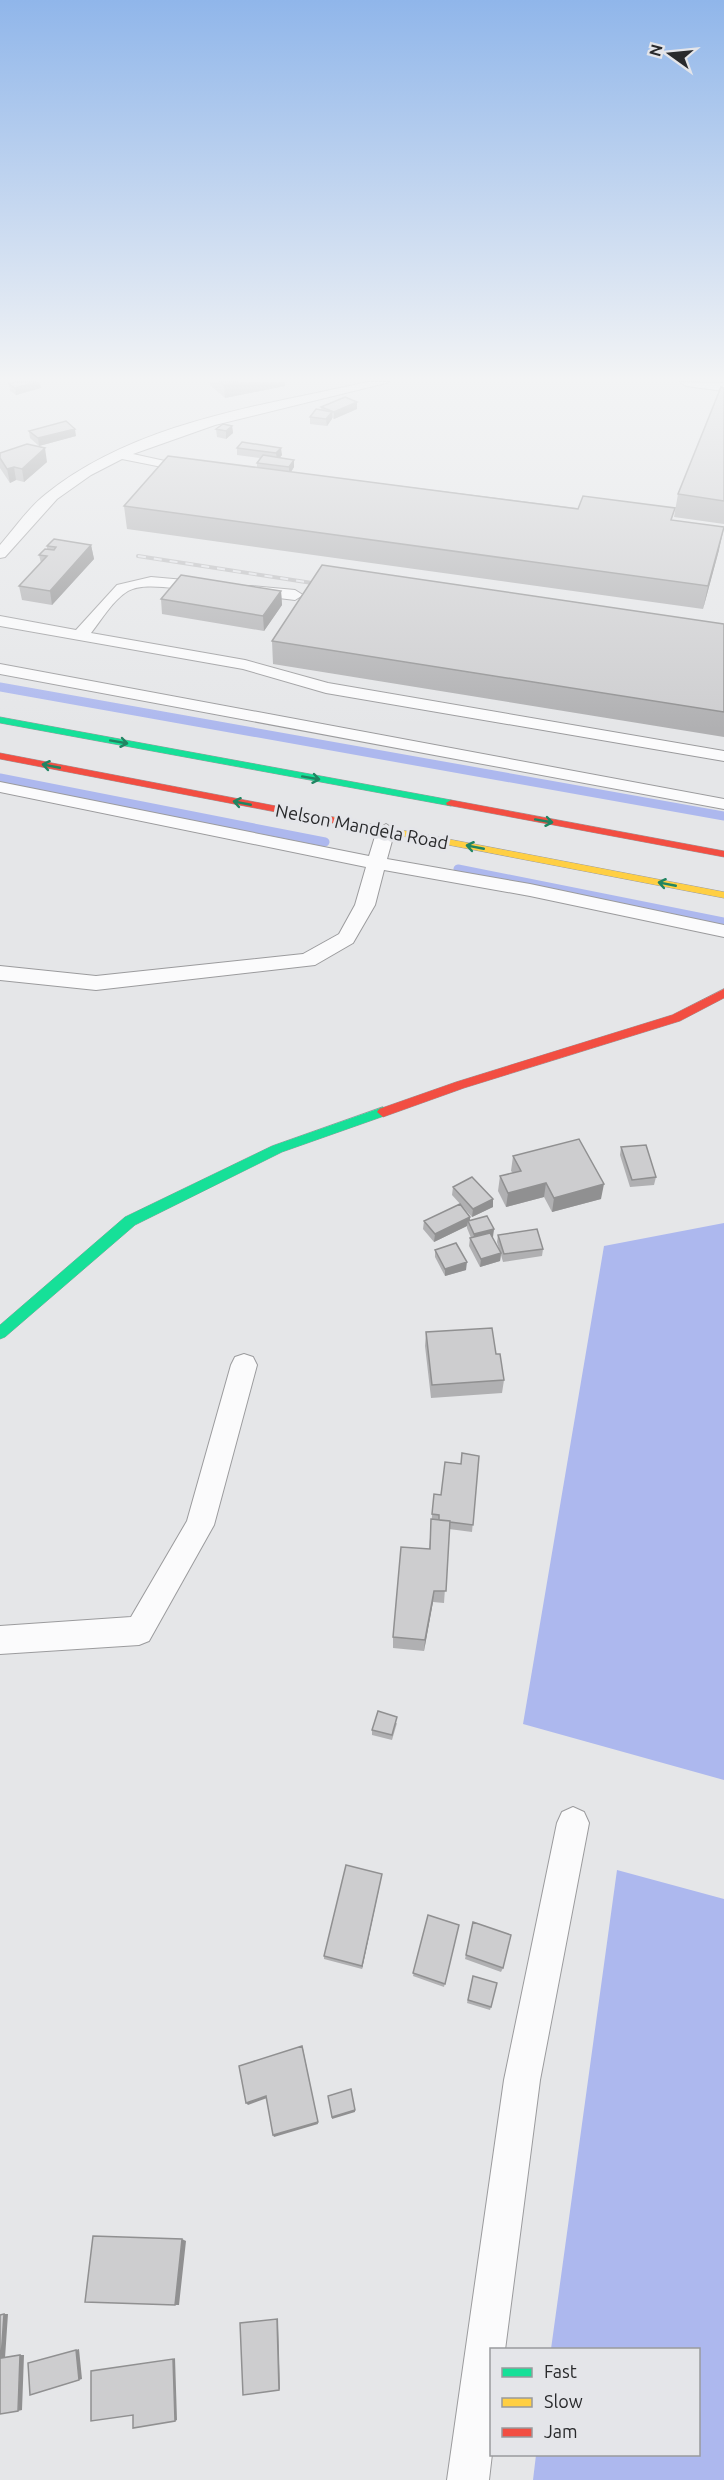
<svg xmlns="http://www.w3.org/2000/svg" width="724" height="2480" font-family="Ubuntu,sans-serif">
	<style>
		.water { fill: #adb8ee }
		.lines { fill: none; stroke-linecap: round; stroke-linejoin: round }
		.stream { stroke: #adb8ee; stroke-width: 9 }
		.lane-casing { stroke: #9b9b9d; stroke-width: 2 }
		.fast-casing { stroke: #9b9b9d; stroke-width: 1 }
		.slow-casing { stroke: #9b9b9d; stroke-width: 1 }
		.jam-casing { stroke: #9b9b9d; stroke-width: 1 }
		.lane { fill: #fbfbfc; fill-rule: evenodd }
		.fast { fill: #16e098; fill-rule: evenodd }
		.slow { fill: #ffcf43; fill-rule: evenodd }
		.jam { fill: #f24e42; fill-rule: evenodd }
		.rail-casing { stroke: #bcbcbe; stroke-width: 4 }
		.rail { stroke: #e4e5e9; stroke-width: 2; stroke-dasharray: 8; stroke-linecap: butt }
		.wall { fill: #b0b0b2 }
		.shaded-wall { fill: #909091 }
		.building { fill: #cdcdcf; stroke: #909091; stroke-width: 1.5 }
		.oneway { stroke: #208562 }
		.labels { text-anchor: middle; dominant-baseline: central; stroke-width: 6; stroke-linejoin: round; paint-order: stroke }
		.far-street-label { font-size: 18px; fill: #292a2c; stroke: #e4e5e9 }
	</style>
	<rect width="100%" height="100%" fill="#e5e6e8"/>
	<path class="water" d="M724,1223v557l-201,-56 81,-478z
		M617,1870l107,29v581h-191l3,-25 162,-1v-104l-147,-1z"/>
	<g class="lines">
		<path class="stream" d="M0,687l724,129
			M0,778l325,64
			M458,869l266,53"/>
		<g class="lane-casing">
			<path id="lane" d="M368,382h22l-175,43 -82,29 64,14v6l-75,-15 -31,16 -34,24 -52,58 -5,1v-13c15,-17 28,-37 46,-51 90,-72 214,-88 322,-112z
				M680,382l44,1v8l-38,-5z
				M151,577l56,5 7,4c-10,12 -64,-8 -86,5 -15,9 -26,28 -37,42l154,27 83,23 396,68v10l-398,-68 -83,-24 -243,-43v-10l76,14 41,-45z
				M250,586l45,4 8,5 -8,5 -50,-6 -3,-3 3,-3z
				M0,664l724,135v10l-724,-135z
				M0,782l369,74 8,-26 9,-6 9,6 -8,29 143,25 194,41v12l-194,-41 -146,-26 -9,35 -22,38 -38,22 -219,25 -96,-10v-14l96,10 207,-22 36,-20 16,-29 11,-38 -366,-75z
				M244,1354l9,3 4,8 -43,160 -65,116 -10,4 -139,9v-28l131,-9 56,-96 44,-156 4,-8z
				M573,1807l11,5 5,11 -49,257 -35,270h-13v104l-3,26h-42l57,-400 53,-257 5,-11z"/>
		</g>
		<g class="fast-casing">
			<path id="fast" d="M0,717l451,83 5,3 -5,3 -451,-83z
				M383,1107l6,5 -2,3 -105,37 -147,73 -130,112 -5,2v-14l125,-108 147,-71z"/>
		</g>
		<g class="slow-casing">
			<path id="slow" d="M333,817l391,75v6l-395,-76 -1,-2z"/>
		</g>
		<g class="jam-casing">
			<path id="jam" d="M0,753l333,64 5,3 -5,3 -333,-64z
				M451,800l273,51v6l-277,-52 -1,-2z
				M724,989v9l-44,23 -216,67 -81,29 -6,-5 2,-3 77,-27 216,-67z"/>
		</g>
		<use href="#lane" class="lane"/>
		<use href="#fast" class="fast"/>
		<use href="#slow" class="slow"/>
		<use href="#jam" class="jam"/>
		<g class="rail-casing">
			<path id="rail" d="M138,556l187,29"/>
		</g>
		<use href="#rail" class="rail"/>
	</g>
	<path class="wall" d="M210,382h75v4l-60,12 -15,-13z
		M9,384l32,4 -25,7 -6,-4z
		M724,388v136l-50,-7 4,-23z
		M357,402v7l-23,10 -2,-1 -5,8 -17,-2v-7l11,-7v-3z
		M223,424l9,2 1,7 -7,6 -9,-2 -1,-8z
		M29,431l47,5 -37,10 -9,-8z
		M242,442l40,13 -3,3 15,2v7l-3,5 382,48 46,30 -16,59 -576,-80 -3,-23 133,-39v-4l3,-5 -23,-3v-7z
		M0,453l47,9 -23,20 -8,-2 -6,3 -10,-15z
		M91,545l3,14 -42,46 -30,-5 -3,-14 22,-23 -2,-8 8,-6v-3z
		M281,591l1,14 -18,26 -102,-17 -1,-15z
		M724,624v113l-451,-73 -1,-23z
		M621,1147l35,30 -2,8 -24,2 -10,-32z
		M513,1156l88,43 -49,13 -8,-15 -38,10 -8,-16 2,-15 13,-3 -2,-2z
		M453,1187l40,12v8l-21,10 -20,-22z
		M470,1220l24,9 -2,8 8,15 -3,-10 1,-7 45,14 -1,7 -39,6 -2,-7 -1,6 -20,6 -11,-21 1,-8h1l-4,-10v-2l-33,16 -11,-13 1,-8z
		M435,1250l31,20 -21,6 -10,-19z
		M426,1332l70,22 8,26 -2,13 -71,5 -6,-52z
		M479,1456l-7,76 -23,-3 -5,74 -11,-1 -9,49 -31,-3v-11l36,-88 5,-55 7,1 19,-31z
		M397,1723l-5,17 -20,-5v-5z
		M382,1874l-20,95 -38,-10v-3z
		M428,1915l31,10 -15,62 -31,-11z
		M473,1922l30,46 -2,4 -36,-13z
		M473,1976l18,31 -1,3 -23,-7z"/>
	<path class="shaded-wall" d="M36,382h4l1,6 -25,7 -1,-7z
		M239,382h46v4l-60,12 -1,-13z
		M357,402v7l-23,10v-7z
		M332,412v7l-5,7 -1,-7z
		M232,426l1,7 -7,6v-8z
		M75,429l1,7 -37,10 -1,-8z
		M45,448l2,14 -23,20 -2,-13z
		M281,448l1,7 -5,6 -1,-8z
		M294,460v7l-5,8v-8z
		M14,467l2,13 -6,3 -3,-14z
		M724,527l-5,23 -16,59 5,-23z
		M91,545l3,14 -42,46 -2,-14z
		M281,591l1,14 -18,26 -1,-15z
		M546,1183l-2,14 -38,10 2,-14z
		M604,1184l-3,15 -49,13 2,-14z
		M493,1199v8l-21,10 1,-8z
		M470,1217v8l-2,-4 -1,5 -33,16 1,-8z
		M494,1229l-1,8 -20,5 1,-8z
		M501,1253l-1,8 -20,6 1,-8z
		M467,1262l-1,8 -21,6v-7z
		M434,1591l-1,11 -9,49 1,-11z
		M382,1874l-1,5 -19,90v-3z
		M303,2049l15,75 -44,13 -1,-2z
		M266,2096l1,2 -19,7 -2,-2z
		M355,2110v2l-23,7v-2z
		M182,2239l4,2 -7,64h-4z
		M4,2314h4l-3,44h-4z
		M278,2318l2,71 -1,1 -2,-71z
		M79,2349l3,30 -52,16 46,-45z
		M20,2355h4l-2,55 -4,1z
		M175,2358l2,62 -2,1 -2,-62z"/>
	<path class="building" d="M15,382h21l-21,6 -6,-4z
		M220,382h19l-15,3z
		M721,387l3,1v113l-46,-7z
		M345,397l12,5 -23,10 -13,-5z
		M316,409l16,3 -6,7 -16,-2z
		M66,421l9,8 -37,9 -9,-7z
		M223,424l9,2 -6,5 -10,-2z
		M242,442l39,6 -5,5 -39,-5z
		M27,444l18,4 -23,21 -8,-2 -7,2 -7,-11v-5z
		M263,455l31,5 -5,7 -32,-4z
		M168,456l410,53 5,-13 92,12 -4,12 53,7 -16,59 -584,-80z
		M54,539l37,6 -41,46 -31,-5 28,-30 -8,-1 6,-6 9,1 2,-3 -9,-1z
		M322,565l402,59v88l-452,-71z
		M181,575l100,16 -18,25 -102,-17z
		M579,1139l25,45 -50,14 -8,-15 -38,10 -8,-17 21,-5 -8,-15z
		M646,1145l10,32 -24,3 -11,-33z
		M472,1177l21,22 -20,10 -20,-22z
		M460,1204l10,13 -35,17 -11,-13z
		M487,1216l7,13 -20,5 -6,-13z
		M537,1229l6,20 -39,5 -6,-19z
		M490,1233l11,20 -20,6 -11,-21z
		M456,1243l11,19 -22,7 -10,-19z
		M492,1328l4,26h4l4,26 -72,5 -6,-53z
		M462,1453l17,3 -6,69 -23,-3v-1l-11,-1v-5l-7,-1 2,-20 7,1 4,-33 16,2z
		M431,1519l19,2 -4,70h-12l-9,49 -32,-3 8,-90 29,2z
		M378,1711l19,6 -5,18 -20,-5z
		M346,1865l36,9 -20,92 -38,-10z
		M428,1915l31,10 -14,59 -32,-11z
		M473,1922l38,13 -8,33 -37,-13z
		M473,1976l24,7 -6,24 -23,-7z
		M302,2046l16,76 -45,13 -7,-39 -20,7 -7,-37z
		M351,2089l4,21 -23,7 -4,-21z
		M93,2236l89,3 -7,66 -90,-3z
		M4,2314l-3,44 19,-3 -2,56 -18,3v-99z
		M277,2319l2,71 -36,5 -3,-72z
		M76,2350l3,30 -49,15 -2,-32z
		M173,2359l2,62 -42,7v-13l-42,6v-50z"/>
	<defs><path id="oneway-shaft" d="M-6 0H5M1.5-3L5.5 0L1.5 3" fill="none" stroke-width="1.6" stroke-linecap="round" stroke-linejoin="round" transform="scale(1.5)"/></defs>
	<g class="oneway">
		<use href="#oneway-shaft" transform="translate(119 742) rotate(10)"/>
		<use href="#oneway-shaft" transform="translate(51 766) rotate(-169)"/>
		<use href="#oneway-shaft" transform="translate(311 778) rotate(10)"/>
		<use href="#oneway-shaft" transform="translate(242 803) rotate(-169)"/>
		<use href="#oneway-shaft" transform="translate(544 821) rotate(10)"/>
		<use href="#oneway-shaft" transform="translate(475 847) rotate(-169)"/>
		<use href="#oneway-shaft" transform="translate(667 884) rotate(-169)"/>
	</g>
	<linearGradient id="sky" x2="0" y2="1"><stop stop-color="#90b6ea"/><stop offset="0.52" stop-color="#f3f4f5"/><stop offset="1" stop-color="#f3f4f5" stop-opacity="0"/></linearGradient>
	<rect width="724" height="729" fill="url(#sky)"/>
	<g class="labels">
		<g class="far-street-label">
			<text transform="translate(362 826) rotate(11)">Nelson Mandela Road</text>
		</g>
	</g>
	<rect x="490" y="2348" width="210" height="108" fill="#e4e5e9" stroke="#999a9d" stroke-width="1.5"/>
	<rect x="502" y="2368" width="30" height="9" fill="#16e098" stroke="#999a9d" stroke-width="1.5"/>
	<text x="544" y="2378" font-size="18" fill="#292a2c">Fast</text>
	<rect x="502" y="2398" width="30" height="9" fill="#ffcf43" stroke="#999a9d" stroke-width="1.5"/>
	<text x="544" y="2408" font-size="18" fill="#292a2c">Slow</text>
	<rect x="502" y="2428" width="30" height="9" fill="#f24e42" stroke="#999a9d" stroke-width="1.5"/>
	<text x="544" y="2438" font-size="18" fill="#292a2c">Jam</text>
	<g transform="translate(670 54) rotate(285)" stroke="#e4e5e9" stroke-width="4.5" paint-order="stroke">
	<path d="M0-4.5L10 22L0 15L-10 22Z" fill="#292a2c"/>
	<text y="-9" font-size="16" font-weight="bold" text-anchor="middle" fill="#292a2c">N</text>
	</g>
</svg>
